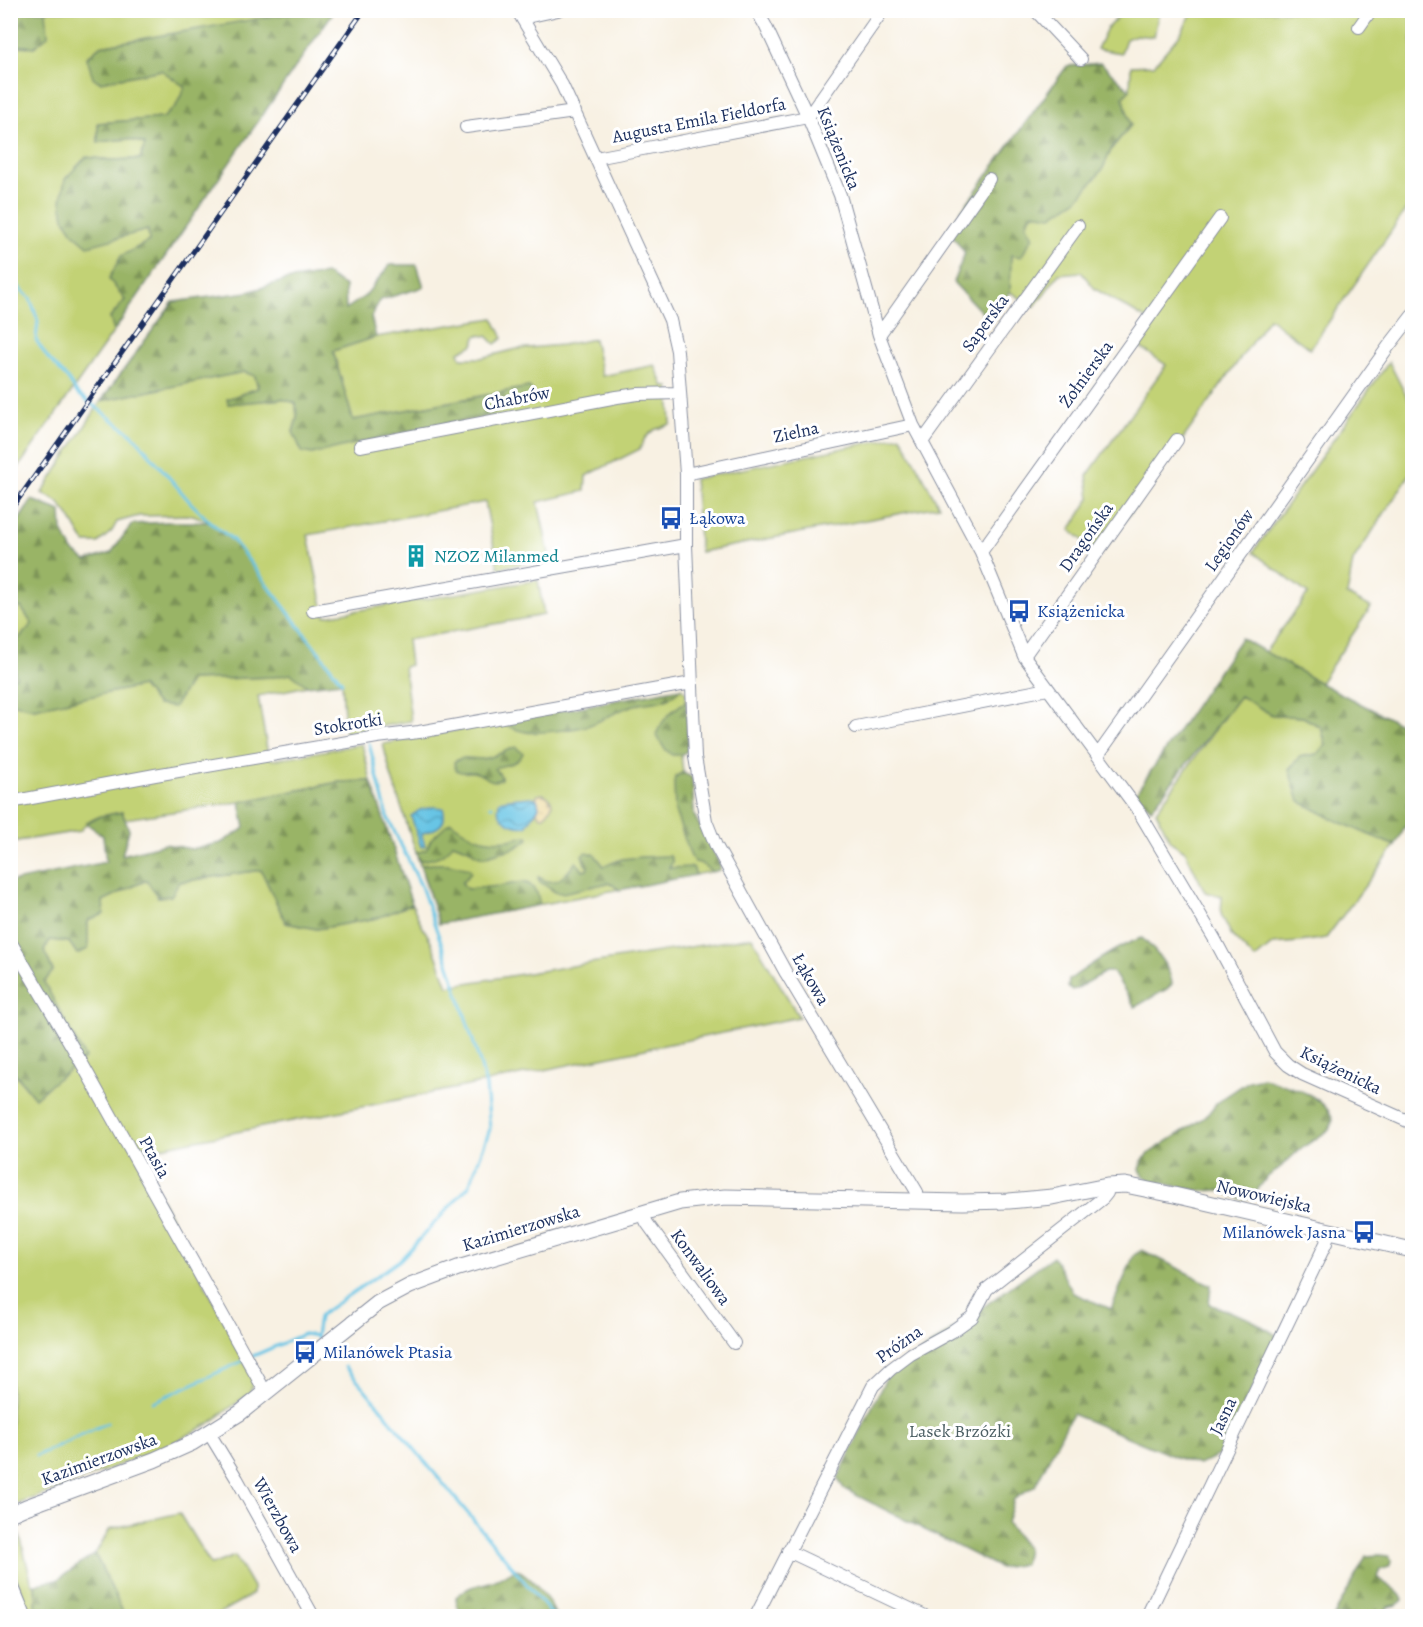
<svg xmlns="http://www.w3.org/2000/svg" width="1423" height="1627" font-family="Alegreya,serif">
	<style>
		.green { fill: #c2d275; stroke: #6e806a; stroke-width: 1.5 }
		.forest { fill: url(#forest-firs); stroke: #5a7262; stroke-width: 1.5 }
		.sand { fill: url(#sand-dots); stroke: #84847e; stroke-width: 1.5 }
		.water { fill: url(#water-waves); stroke: #417aa2; stroke-width: 1.5 }
		.lines { fill: none; stroke-linecap: round; stroke-linejoin: round }
		.stream { stroke: #67c5e5; stroke-width: 3 }
		.minor-casing { stroke: #8a90a0; stroke-width: 14 }
		.tertiary-casing { stroke: #8a90a0; stroke-width: 17 }
		.minor { stroke: #fff; stroke-width: 12 }
		.tertiary { stroke: #fff; stroke-width: 15 }
		.rail-casing { stroke: #1b2f5e; stroke-width: 5 }
		.rail { stroke: #fff; stroke-width: 3; stroke-dasharray: 9; stroke-linecap: butt }
		.labels { text-anchor: middle; dominant-baseline: central; stroke-width: 6; stroke-linejoin: round; paint-order: stroke }
		.street-label { font-size: 18px; fill: #1b2f5e; stroke: #fff }
		.transit-label { font-size: 18px; fill: #164399; stroke: #fff; text-anchor: start }
		.culture-label { font-size: 18px; fill: #0d838f; stroke: #fff; text-anchor: start }
		.park-label { font-size: 18px; fill: #4d6065; stroke: #fff }
	</style>
	<defs>
		<pattern id="forest-firs" width="22" height="20" patternUnits="userSpaceOnUse" patternTransform="scale(1.5)"><rect width="22" height="20" fill="#99b466"/><path d="M5 1l3.5 6h-7zM16 11l3.5 6h-7z" fill="#7c9357"/></pattern>
		<pattern id="sand-dots" width="8" height="8" patternUnits="userSpaceOnUse" patternTransform="scale(1.5)"><rect width="8" height="8" fill="#eeda9e"/><path d="M2 2h.1M6 6h.1" fill="none" stroke="#ccbb8a" stroke-width="1.8" stroke-linecap="round"/></pattern>
		<pattern id="water-waves" width="16" height="10" patternUnits="userSpaceOnUse" patternTransform="scale(1.5)"><rect width="16" height="10" fill="#67c5e5"/><path d="M0 5q4-4 8 0t8 0" fill="none" stroke="#54a0bd"/></pattern>
	</defs>
	<rect width="100%" height="100%" fill="#fff"/>
	<filter id="ink" filterUnits="userSpaceOnUse"><feTurbulence type="fractalNoise" baseFrequency=".0167" numOctaves="2"/><feDisplacementMap in="SourceGraphic" scale="12" xChannelSelector="R" yChannelSelector="G"/><feConvolveMatrix kernelMatrix="1 2 1 2 8 2 1 2 1" color-interpolation-filters="sRGB"/></filter>
	<filter id="wash" filterUnits="userSpaceOnUse"><feTurbulence type="fractalNoise" baseFrequency=".008" numOctaves="4" result="noise"/><feDisplacementMap in="SourceGraphic" scale="24" xChannelSelector="R" yChannelSelector="G"/><feGaussianBlur stdDeviation="1.35" result="paint"/><feColorMatrix in="noise" values="0 0 0 0 0 0 0 0 0 0 0 0 0 0 0 0 0 1.4 0 .05"/><feComposite in="paint" operator="in"/></filter>
	<g filter="url(#wash)">
		<rect width="100%" height="100%" fill="#f8f1e3"/>
		<path class="green" d="M46,11h261l-207,35 -13,11 13,25 62,-12 23,17 -9,19 -13,12 -65,5v19l30,-3 18,5 -6,15 -29,1 -25,-3 -12,77 14,11 60,-15 1,11 -24,59 -15,18 4,13 -103,147 -1,-432 24,1 13,-11z
			M1124,11h35l-5,26 -18,-2 -10,4 -5,14 -24,-4 10,-21z
			M1193,11h219v190l-102,148 -41,-31 -168,236 -31,-24 20,-32 -3,-22 79,-111 -32,-22 20,-19 -59,-35 -14,-17 -22,2 -25,33 -24,-15 1,-37 22,-46 69,-39 10,-22 19,-23 -8,-28 7,-7 1,-24 23,-1 27,-32z
			M493,318l10,20 -8,6 -8,-8 -10,-1 -4,10 -14,7 2,6h20l36,-9 45,-4 32,-6 8,37 53,-11 9,22h5l2,37 -17,6 -9,8 -5,11 -54,27 -1,15 -47,11 12,57 -52,9 -13,-66 -177,33 17,81 213,-36 6,35 -137,25 3,25 -6,2 7,54 -66,12 -3,-51 -132,-160 -17,-7 -54,1 -22,6 -5,9 -14,12h-13l-16,-27 -11,-14 -16,-9 59,-92 143,-29 11,4 3,12 -30,11v5l55,-5 13,4 1,15 -4,14 125,-3 72,-14 39,-28 -176,33 -20,-69 43,-14z
			M1389,362l23,45v64l-59,90 -6,34 24,12 -51,76 -55,-31 43,-58 -55,-42z
			M901,436l38,70 -239,46 -6,-73z
			M21,607l11,17 -21,23 5,30 -5,2 -1,-70z
			M291,673l16,13 -49,10 9,53 5,11 90,-16 9,37 -33,1 -98,20 -115,17 -3,-7c-18,3 -31,4 -42,19l-69,11v-139l23,5 108,-22 15,19 33,-25 84,-3z
			M681,688l5,4 2,58 -7,5 2,17 9,6 2,37 26,50v5l-281,54 -48,-149 -8,-31z
			M1240,695l32,20 31,2 18,10 5,18 -9,9 -18,3 34,62 62,27 -69,92 -26,4 -27,2 -18,15 -23,-23 -11,-22 1,-18 -17,-4 -20,-41 -14,-9 -15,-31z
			M261,870l25,53 31,6 60,-11 35,-14 9,20 10,17 17,45 304,-49 47,80 -322,67 -340,68 117,227 -4,14 -43,32 -44,23 -152,59 -1,-439 25,30 17,-15 -8,-101 9,-11 -9,-21 6,-10 19,2 19,-21 14,-20 45,-21 11,17 12,-1 9,-14z
			M179,1513l32,52 24,-9 18,31v7l-39,22h-89l-30,-62 15,-25z
			M20,1536l12,48h3l2,32h-7l-16,-45 -1,-8 -2,-5z"/>
		<path class="forest" d="M11,10l35,1 2,25 -14,11 -23,-2z
			M307,10l27,1 -220,320 -4,-13 15,-18 -16,-21 12,-23 28,-15 -1,-11 -60,16 -14,-12 -10,-16 -3,-17 4,-22 21,-22 25,3 29,-1 5,-15 -17,-5 -30,3v-19l65,-5 13,-12 9,-19 -24,-17 -61,12 -7,-4 -6,-20 13,-12z
			M1101,63l29,27 -7,7 8,28 -19,23 -10,22 -24,29 -26,17 -19,-3 -7,11 7,13 -12,20 -10,-2 -1,37 -19,30 -38,-40 12,-29 -17,-24 119,-163z
			M390,265h27l7,22 -44,13 -9,17 5,20 -43,14 20,69 176,-33 4,4 -1,10 -42,14 -72,14 -106,25 -10,-2 -9,-20 4,-14 -1,-15 -14,-4 -54,5 -1,-5 31,-11 -3,-12 -11,-4 -143,29 72,-99 75,-10 38,-12 40,-6 19,12 1,23 19,-13z
			M32,500l29,11 1,20 11,20 13,10 25,-8 21,-29 36,-2h42l23,18 109,142 -35,4 -16,-12 -17,3 -83,3 -17,27 -17,-2 -15,-19 -108,22 -23,-5v-24l5,-2 -5,-30 21,-23 -11,-17 -10,2v-77z
			M1241,638l79,45 92,47v84l-17,32 -62,-27 -34,-18 -10,-31 10,-13 18,-3 9,-9 -5,-18 -18,-10 -31,-2 -32,-19 -89,113 -15,-16z
			M681,688c-20,19 -24,11 -47,17 -17,5 -31,16 -47,21 -12,3 -50,8 -61,6 -6,-1 -21,-6 -26,-10z
			M686,701l2,49 -7,5h-9l-8,-7 -8,-14c10,-19 13,-21 30,-33z
			M515,747l8,6c-5,12 -18,11 -28,15l6,8v3c-11,6 -16,-5 -28,-7 -5,-1 -11,2 -15,-1 -4,-2 -3,-5 -4,-9l5,-3 6,-1 17,1 9,-2z
			M683,772l9,6 2,37 26,50v5l-8,2 -12,-9 -5,-1 -4,-5 -16,-46 -1,-29 1,-5z
			M371,781l41,123 -35,14 -60,11 -31,-6 -25,-53 -82,12 -8,14 -13,1 -12,-17 -43,21 1,13 -16,7v28l-11,5 -8,-12 -19,-2 -6,10 9,21 -9,11 41,76 -33,25 -17,15 -24,-30 -1,-186 96,-20 -3,-26 -17,-13 15,-7 21,-4 7,18 -7,25 43,-11 26,5 30,-6 24,-15 -5,-26 98,-20z
			M451,822c21,15 32,21 58,18 6,-1 12,-4 19,-4l1,3 -14,9 -32,9 -8,-3 -6,-5 -16,-6c-6,13 -20,16 -33,18l-4,-8 10,-3 5,-11 15,-14z
			M586,852l8,2 10,12 18,-7 19,-2 29,-1c4,6 2,7 -1,12l24,-1 3,8 -77,15 -6,-5 -5,-2 -46,10 -7,-1 -16,-11 -1,-4c3,1 6,3 9,4 14,3 22,-11 29,-19l7,8h4l1,-3 -3,-3 -3,-9z
			M432,864h17l21,5 1,4 -9,10 5,6 33,-3 22,-4 7,2 4,4 4,5 3,12 -101,19 -19,-59z
			M1142,938c13,12 28,28 30,46l-5,5 -32,18 -22,-35h-8l-29,17 -5,1 -3,-3 1,-7c21,-15 48,-34 73,-42z
			M1263,1078c25,9 59,14 70,41l-4,11 -29,19 -18,17 -16,12 -12,17 -10,5 -25,-10 -18,1 -50,-10 -7,-5 -4,-6 2,-9 9,-9 51,-33 10,-9 4,-7 33,-22z
			M1142,1250l69,35 -2,19 41,15 28,17 -57,118 -22,11 -21,-7 -106,-44 -37,72 -21,13 -7,24 20,25 -3,16 -24,4 -156,-79 -6,-11 48,-100 167,-122 20,37 38,16 23,-54z
			M95,1554l30,62h-88l-2,-32 22,-4z
			M1379,1555l9,1 4,4 -3,7 -9,3 -3,7c8,8 22,12 26,23l-6,5 -9,2 -3,6 2,3h-53l32,-60z
			M516,1569c18,9 32,29 40,47h-93l-6,-11 -1,-8c11,-11 23,-12 37,-16 8,-3 16,-8 23,-12z"/>
		<path class="sand" d="M543,794c13,6 10,14 1,22h-3l-5,-4 3,-5 -3,-10 2,-2z"/>
		<path class="water" d="M532,797l5,2 2,8 -13,19c-14,3 -34,-10 -26,-25 7,-3 23,-3 32,-4z
			M433,807l10,1c5,17 -6,21 -20,25l-1,3 3,10 -4,1 -10,-31 9,-6z"/>
		<g class="lines">
			<path class="stream" d="M10,253l5,27 6,10 9,8 8,23 -2,19 11,17 20,21 10,15 56,42 57,67 20,20 23,18 109,142
				M491,806h1
				M318,1340l-2,-4 3,-19 4,-4 77,-53 69,-74 21,-57 -4,-43 -5,-20 -31,-98 -29,-82 -34,-70 -18,-73
				M253,1356l51,-22 12,2
				M345,1367l18,20 190,229
				M153,1402l90,-41
				M36,1456l71,-33"/>
		</g>
	</g>
	<g filter="url(#ink)">
		<g class="lines">
			<g class="minor-casing">
				<path id="minor" d="M517,10l45,75 108,235 7,31 9,123v71l9,212 11,64 10,25 70,127 131,219v10
					M756,10l9,15 43,92 32,78 39,140 34,90 68,127 43,104 114,154 76,128 61,114 13,13 14,9 110,49
					M1035,10l46,49
					M522,18l36,-8
					M1359,27l12,-17
					M466,127l109,-15
					M596,158l212,-41 75,-107
					M879,335l110,-156
					M922,442l156,-216
					M360,446l257,-49 21,-3 42,-1
					M686,474l227,-49
					M981,552l239,-334
					M313,611l373,-66
					M1024,656l153,-216
					M856,727l192,-38
					M1098,755l290,-408 24,-31
					M10,802l145,-27 222,-38 42,-5 273,-49
					M10,941l70,119 186,333
					M642,1212l5,11 87,120
					M209,1433l28,46 76,137
					M788,1551l137,65
					M10,1580l15,36
					M756,1616l117,-230 18,-17 20,-15 40,-22 21,-15 15,-28 116,-91 4,-5v-7
					M1147,1616l179,-373 3,-12"/>
			</g>
			<g class="tertiary-casing">
				<path id="tertiary" d="M10,1514l16,-7 128,-47 38,-17 48,-30 138,-110 32,-17 48,-18 222,-66 45,-5 238,5 46,-1 43,-4 55,-11 18,-1 49,10 238,55"/>
			</g>
			<use href="#minor" class="minor"/>
			<use href="#tertiary" class="tertiary"/>
			<g class="rail-casing">
				<path id="rail" d="M10,511l354,-501"/>
			</g>
			<use href="#rail" class="rail"/>
		</g>
	</g>
	<defs>
		<g id="bus-bare" transform="scale(1.8)"><path d="M-5-6H5V4H4V6H2V4H-2V6H-4V4H-5ZM-3.5-4V0h7V-4ZM-3.5 1.2v1.5H-2V1.2ZM2 1.2v1.5H3.5V1.2Z" fill="#1a4fb4" stroke="#fff" stroke-width="2.5" paint-order="stroke"/></g>
		<g id="building-bare" transform="scale(1.8)"><path d="M-4-6H4V6H1V3H-1V6H-4ZM-2.5-4.3h1.7v1.8h-1.7ZM.8-4.3h1.7v1.8H.8ZM-2.5-1h1.7V.8h-1.7ZM.8-1h1.7V.8H.8Z" fill="#0f9aa8" stroke="#fff" stroke-width="2.5" paint-order="stroke"/></g>
	</defs>
	<g fill-rule="evenodd">
		<use href="#bus-bare" x="671" y="518"/>
		<use href="#building-bare" x="416" y="556"/>
		<use href="#bus-bare" x="1019" y="611"/>
		<use href="#bus-bare" x="1364" y="1232"/>
		<use href="#bus-bare" x="305" y="1352"/>
	</g>
	<g class="labels">
		<g class="street-label">
			<text transform="translate(699 120) rotate(-11)">Augusta Emila Fieldorfa</text>
			<text transform="translate(839 148) rotate(68)">Książenicka</text>
			<text transform="translate(985 323) rotate(-54)">Saperska</text>
			<text transform="translate(1086 374) rotate(-54)">Żołnierska</text>
			<text transform="translate(517 398) rotate(-11)">Chabrów</text>
			<text transform="translate(796 432) rotate(-12)">Zielna</text>
			<text transform="translate(1086 537) rotate(-55)">Dragońska</text>
			<text transform="translate(1229 540) rotate(-55)">Legionów</text>
			<text transform="translate(348 724) rotate(-9)">Stokrotki</text>
			<text transform="translate(811 979) rotate(60)">Łąkowa</text>
			<text transform="translate(1341 1070) rotate(26)">Książenicka</text>
			<text transform="translate(155 1157) rotate(61)">Ptasia</text>
			<text transform="translate(1264 1196) rotate(13)">Nowowiejska</text>
			<text transform="translate(521 1228) rotate(-17)">Kazimierzowska</text>
			<text transform="translate(701 1267) rotate(54)">Konwaliowa</text>
			<text transform="translate(899 1344) rotate(-35)">Próżna</text>
			<text transform="translate(1223 1416) rotate(-64)">Jasna</text>
			<text transform="translate(99 1459) rotate(-20)">Kazimierzowska</text>
			<text transform="translate(278 1515) rotate(61)">Wierzbowa</text>
		</g>
		<g class="transit-label">
			<text x="689" y="518">Łąkowa</text>
			<text x="1037" y="611">Książenicka</text>
			<text x="1346" y="1232" text-anchor="end">Milanówek Jasna</text>
			<text x="323" y="1352">Milanówek Ptasia</text>
		</g>
		<g class="culture-label">
			<text x="434" y="556">NZOZ Milanmed</text>
		</g>
		<g class="park-label">
			<text x="960" y="1431">Lasek Brzózki</text>
		</g>
	</g>
	<rect width="1423" height="1627" fill="none" stroke="#fff" stroke-width="36"/>
</svg>
